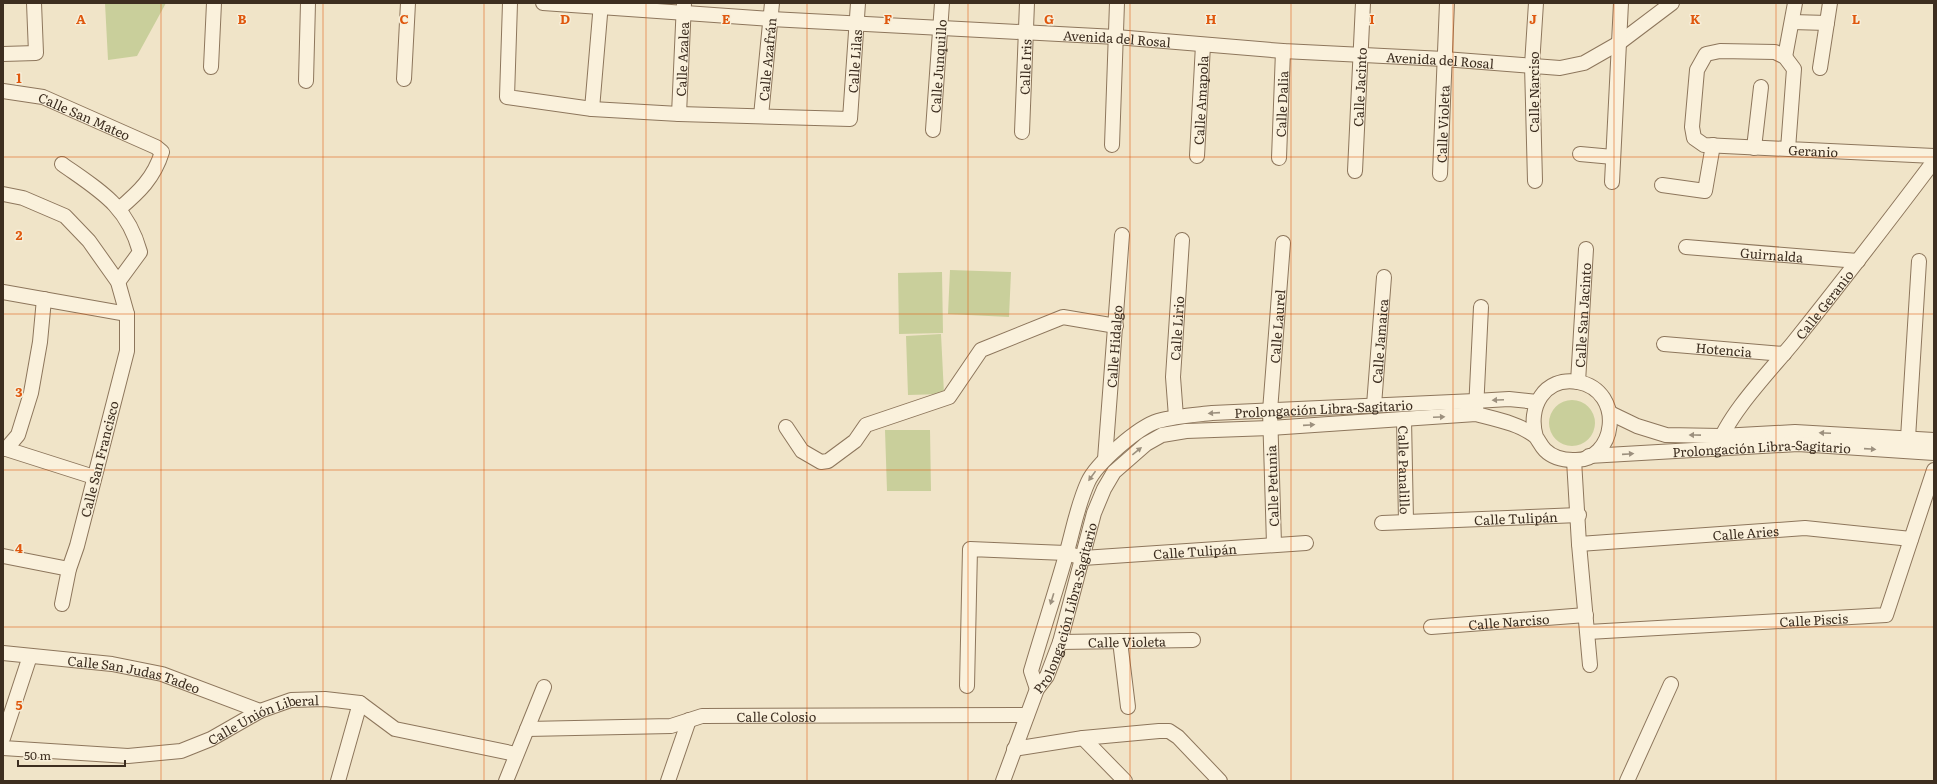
<svg xmlns="http://www.w3.org/2000/svg" width="1937" height="784" font-family="Literata,serif">
	<style>
		.green { fill: #c9cf9b }
		.lines { fill: none; stroke-linecap: round; stroke-linejoin: round }
		.minor-casing { stroke: #8d765c; stroke-width: 16 }
		.minor { stroke: #faf1dc; stroke-width: 14 }
		.oneway { fill: #9c907e }
		.grid { fill: none; stroke: #df570d; stroke-width: 1; stroke-opacity: 0.55 }
		.labels { text-anchor: middle; dominant-baseline: central; stroke-width: 3; stroke-linejoin: round; paint-order: stroke }
		.street-label { font-size: 13px; fill: #3d2e20; stroke: #f7eed8 }
		.grid-label { font-size: 13px; text-anchor: middle; font-weight: bold; fill: #df570d; stroke: #f7eed8; stroke-width: 3; stroke-linejoin: round; paint-order: stroke }
	</style>
	<rect width="100%" height="100%" fill="#f0e4c8"/>
	<path class="green" d="M105,3h61l-29,53 -29,4z
		M950,270l61,2 -2,45 -61,-3z
		M942,272l1,61 -44,1 -1,-61z
		M941,334l3,60 -36,1 -2,-59z
		M1549 423a23 23 0 1 1 46 0a23 23 0 1 1-46 0Z
		M885,430h45l1,61h-44z"/>
	<g class="lines">
		<g class="minor-casing">
			<g id="minor">
				<path id="s1" d="M510,3l-3,94 85,12 87,5 171,5 8,-116"/>
				<path id="s2" d="M543,3l228,16 345,18 167,14 161,8 116,9 24,-5 35,-20 53,-40"/>
				<path d="M1792,22l35,1"/>
				<path d="M3,54l33,-1 -2,-50"/>
				<path d="M1785,57l10,-54"/>
				<path d="M211,67l3,-64"/>
				<path d="M1820,68l10,-65"/>
				<path d="M404,79l4,-76"/>
				<path d="M306,81l2,-78"/>
				<path id="s3" d="M3,91l40,6 113,50 6,5c-8,26 -23,40 -43,57"/>
				<path d="M592,109l9,-106"/>
				<path id="s4" d="M679,114l5,-111"/>
				<path id="s5" d="M761,116l11,-113"/>
				<path id="s6" d="M933,130l9,-127"/>
				<path id="s7" d="M1022,132l5,-129"/>
				<path d="M1112,145l5,-142"/>
				<path d="M1754,148l7,-61"/>
				<path id="s8" d="M1788,149l6,-80 -9,-12 -10,-5 -55,-1 -14,3 -9,16 -5,57 2,11 10,7 230,11"/>
				<path d="M1580,154l33,3"/>
				<path id="s9" d="M1197,156l6,-111"/>
				<path id="s10" d="M1279,158l4,-107"/>
				<path d="M62,164c38,27 65,41 78,88l-22,30"/>
				<path id="s11" d="M1355,171l8,-168"/>
				<path id="s12" d="M1440,174l7,-171"/>
				<path d="M1535,181l-3,-116 4,-62"/>
				<path d="M1612,182l9,-179"/>
				<path d="M1662,185l43,6 8,-46"/>
				<path d="M3,194l20,4 42,18 24,25 29,41 9,32v37l-50,195 -8,23 -7,35"/>
				<path id="s13" d="M1686,247l172,14"/>
				<path d="M3,292l124,22"/>
				<path id="s14" d="M1664,344l120,10"/>
				<path id="s15" d="M1578,382l8,-133"/>
				<path id="s16" d="M1374,405l10,-128"/>
				<path d="M1476,410l5,-103"/>
				<path d="M1610,413l27,13 29,9 55,1 74,-4 139,8"/>
				<path id="s17" d="M1176,417l-3,-40 9,-137"/>
				<path id="s18" d="M1404,419l2,102"/>
				<path d="M786,427l16,24 19,11 7,-1 27,-20 11,-16 83,-28 32,-47 82,-33 53,9"/>
				<path d="M1908,438l11,-177"/>
				<path d="M3,448l91,29"/>
				<path id="s19" d="M1717,448c11,-34 53,-77 76,-105 48,-60 95,-121 141,-182"/>
				<path d="M6,449l12,-14 13,-42 9,-51 4,-43"/>
				<path id="s20" d="M1589,456l209,-12 136,9"/>
				<path id="s21" d="M1105,459l17,-224"/>
				<path d="M1574,460l5,84 11,121"/>
				<path id="s22" d="M1382,523l197,-8"/>
				<path id="s23" d="M1274,544l-4,-133 13,-168"/>
				<path id="s24" d="M1579,544l226,-16 106,11"/>
				<path d="M3,556l66,13"/>
				<path id="s25" d="M1431,627l155,-12"/>
				<path id="s26" d="M1588,632l298,-17 48,-145"/>
				<path d="M1120,641l8,66"/>
				<path id="s27" d="M1060,642l133,-2"/>
				<path id="s28" d="M3,653l109,11 50,10 98,37"/>
				<path id="s29" d="M967,686l3,-137 96,4 17,5 223,-15"/>
				<path id="s30" d="M1037,689l-6,-18c11,-38 24,-77 35,-116 7,-24 11,-49 22,-73 8,-18 50,-55 70,-61 17,-5 36,-6 54,-8l263,-12 34,-2 28,3"/>
				<path id="s31" d="M527,729l144,-3 31,-10 325,-1"/>
				<path d="M3,738l27,-82"/>
				<path d="M1083,738l42,43"/>
				<path id="s32" d="M3,748l125,8 53,-5 30,-12 49,-28 31,-11 34,-1 35,4 35,26 121,25"/>
				<path d="M1014,749l69,-11 76,-7h10l9,6 42,44"/>
				<path d="M338,781l22,-78"/>
				<path d="M506,781l38,-94"/>
				<path d="M668,781l21,-61"/>
				<path id="s33" d="M1003,781l34,-92 10,-13 13,-34 34,-129 10,-24 10,-17 32,-28 16,-9 24,-4 84,-3 206,-14c19,5 45,10 60,23 3,4 5,9 9,13 7,7 18,10 28,10 43,3 53,-69 5,-78 -34,-6 -51,26 -42,55"/>
				<path d="M1627,781l44,-97"/>
			</g>
		</g>
		<use href="#minor" class="minor"/>
	</g>
	<defs><path id="oneway-solid" d="M-6-.8H1V-3.2L6.5 0L1 3.2V.8H-6Z"/></defs>
	<g class="oneway">
		<use href="#oneway-solid" transform="translate(1498 400) rotate(178)"/>
		<use href="#oneway-solid" transform="translate(1214 413) rotate(176)"/>
		<use href="#oneway-solid" transform="translate(1439 417) rotate(-3)"/>
		<use href="#oneway-solid" transform="translate(1309 425) rotate(-4)"/>
		<use href="#oneway-solid" transform="translate(1825 433) rotate(-177)"/>
		<use href="#oneway-solid" transform="translate(1695 435) rotate(-179)"/>
		<use href="#oneway-solid" transform="translate(1870 449) rotate(4)"/>
		<use href="#oneway-solid" transform="translate(1137 451) rotate(-39)"/>
		<use href="#oneway-solid" transform="translate(1628 454) rotate(-4)"/>
		<use href="#oneway-solid" transform="translate(1092 476) rotate(126)"/>
		<use href="#oneway-solid" transform="translate(1052 599) rotate(107)"/>
	</g>
	<path class="grid" d="M161,3v778M323,3v778M484,3v778M646,3v778M807,3v778M968,3v778M1130,3v778M1291,3v778M1453,3v778M1614,3v778M1776,3v778M3,157h1931M3,314h1931M3,470h1931M3,627h1931"/>
	<g class="labels">
		<g class="street-label">
			<text stroke="none"><textPath href="#s2" startOffset="575">Avenida del Rosal</textPath></text>
			<text stroke="none"><textPath href="#s4" startOffset="55">Calle Azalea</textPath></text>
			<text stroke="none"><textPath href="#s2" startOffset="899">Avenida del Rosal</textPath></text>
			<text stroke="none"><textPath href="#s5" startOffset="57">Calle Azafrán</textPath></text>
			<text stroke="none"><textPath href="#s1" startOffset="496">Calle Lilas</textPath></text>
			<text stroke="none"><textPath href="#s6" startOffset="64">Calle Junquillo</textPath></text>
			<text stroke="none"><textPath href="#s7" startOffset="65">Calle Iris</textPath></text>
			<text stroke="none"><textPath href="#s11" startOffset="84">Calle Jacinto</textPath></text>
			<text transform="translate(1533 92) rotate(-90)">Calle Narciso</text>
			<text stroke="none"><textPath href="#s9" startOffset="56">Calle Amapola</textPath></text>
			<text stroke="none"><textPath href="#s10" startOffset="54">Calle Dalia</textPath></text>
			<text stroke="none"><textPath href="#s3" startOffset="86">Calle San Mateo</textPath></text>
			<text stroke="none"><textPath href="#s12" startOffset="50">Calle Violeta</textPath></text>
			<text stroke="none"><textPath href="#s8" startOffset="384">Geranio</textPath></text>
			<text stroke="none"><textPath href="#s13" startOffset="86">Guirnalda</textPath></text>
			<text stroke="none"><textPath href="#s19" startOffset="180">Calle Geranio</textPath></text>
			<text stroke="none"><textPath href="#s15" startOffset="67">Calle San Jacinto</textPath></text>
			<text stroke="none"><textPath href="#s23" startOffset="218">Calle Laurel</textPath></text>
			<text stroke="none"><textPath href="#s17" startOffset="89">Calle Lirio</textPath></text>
			<text stroke="none"><textPath href="#s16" startOffset="64">Calle Jamaica</textPath></text>
			<text stroke="none"><textPath href="#s21" startOffset="113">Calle Hidalgo</textPath></text>
			<text stroke="none"><textPath href="#s14" startOffset="60">Hotencia</textPath></text>
			<text stroke="none"><textPath href="#s30" startOffset="477">Prolongación Libra-Sagitario</textPath></text>
			<text stroke="none"><textPath href="#s20" startOffset="173">Prolongación Libra-Sagitario</textPath></text>
			<text transform="translate(99 459) rotate(-76)">Calle San Francisco</text>
			<text stroke="none"><textPath href="#s18" startOffset="51">Calle Panalillo</textPath></text>
			<text transform="translate(1272 486) rotate(-92)">Calle Petunia</text>
			<text stroke="none"><textPath href="#s22" startOffset="134">Calle Tulipán</textPath></text>
			<text stroke="none"><textPath href="#s24" startOffset="167">Calle Aries</textPath></text>
			<text stroke="none"><textPath href="#s29" startOffset="363">Calle Tulipán</textPath></text>
			<text stroke="none"><textPath href="#s33" startOffset="185">Prolongación Libra-Sagitario</textPath></text>
			<text stroke="none"><textPath href="#s26" startOffset="226">Calle Piscis</textPath></text>
			<text stroke="none"><textPath href="#s25" startOffset="78">Calle Narciso</textPath></text>
			<text stroke="none"><textPath href="#s27" startOffset="67">Calle Violeta</textPath></text>
			<text stroke="none"><textPath href="#s28" startOffset="133">Calle San Judas Tadeo</textPath></text>
			<text stroke="none"><textPath href="#s31" startOffset="251">Calle Colosio</textPath></text>
			<text stroke="none"><textPath href="#s32" startOffset="268">Calle Unión Liberal</textPath></text>
		</g>
	</g>
	<g class="grid-label">
		<text x="81" y="24">A</text>
		<text x="242" y="24">B</text>
		<text x="404" y="24">C</text>
		<text x="565" y="24">D</text>
		<text x="726" y="24">E</text>
		<text x="888" y="24">F</text>
		<text x="1049" y="24">G</text>
		<text x="1211" y="24">H</text>
		<text x="1372" y="24">I</text>
		<text x="1533" y="24">J</text>
		<text x="1695" y="24">K</text>
		<text x="1856" y="24">L</text>
		<text x="19" y="83">1</text>
		<text x="19" y="240">2</text>
		<text x="19" y="397">3</text>
		<text x="19" y="553">4</text>
		<text x="19" y="710">5</text>
	</g>
	<rect width="1937" height="784" fill="none" stroke="#3d2e20" stroke-width="8"/>
	<path d="M18 760v6h107v-6" fill="none" stroke="#3d2e20" stroke-width="2"/>
	<text x="24" y="760" font-size="12" fill="#3d2e20" stroke="#f7eed8" stroke-width="3" paint-order="stroke">50 m</text>
</svg>
